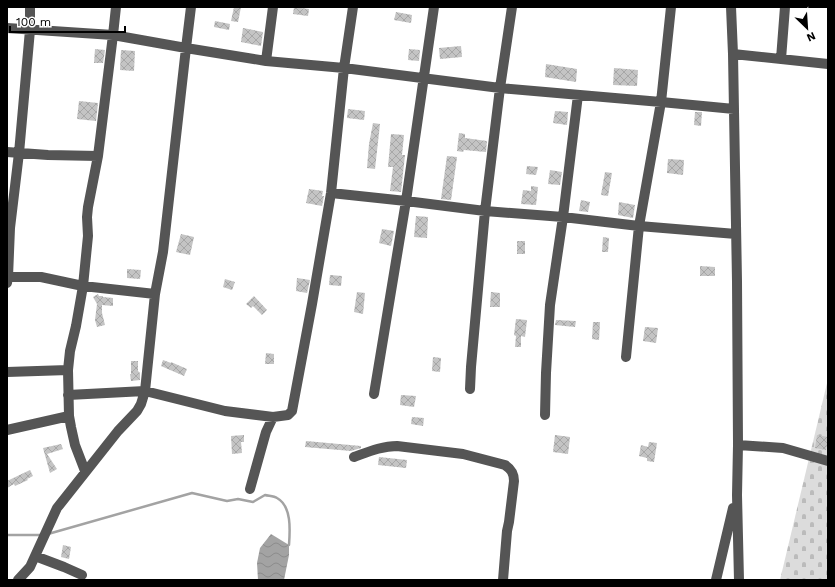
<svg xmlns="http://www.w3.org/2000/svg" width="835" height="587" font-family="'Work Sans',sans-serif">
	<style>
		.cemetery { fill: url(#cemetery-stones) }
		.water { fill: url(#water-waves) }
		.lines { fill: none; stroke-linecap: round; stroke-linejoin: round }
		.stream { stroke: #a3a3a3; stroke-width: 2.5 }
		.building { fill: url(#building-cross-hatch) }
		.minor { stroke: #555; stroke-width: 10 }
	</style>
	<defs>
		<pattern id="cemetery-stones" width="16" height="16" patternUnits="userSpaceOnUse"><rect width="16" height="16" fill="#dcdcdc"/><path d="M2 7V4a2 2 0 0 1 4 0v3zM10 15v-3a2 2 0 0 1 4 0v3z" fill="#bbb"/></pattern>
		<pattern id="water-waves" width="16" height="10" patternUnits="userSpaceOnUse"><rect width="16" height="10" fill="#a3a3a3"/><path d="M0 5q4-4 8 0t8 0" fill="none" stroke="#8b8b8b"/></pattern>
		<pattern id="building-cross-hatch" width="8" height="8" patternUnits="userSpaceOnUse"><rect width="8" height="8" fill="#c4c4c4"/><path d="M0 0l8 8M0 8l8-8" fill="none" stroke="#a7a7a7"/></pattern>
	</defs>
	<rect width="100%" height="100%" fill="#fff"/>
	<path class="cemetery" d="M828,379v201h-48z"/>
	<path class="water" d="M271,534l18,11v10l-5,25h-26l-1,-17 3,-15z"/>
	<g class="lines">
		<path class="stream" d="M48,534l144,-41 35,8 11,-2 15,3 12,-7c3,1 9,1 12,3 15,8 13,33 12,47
			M7,535h34"/>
	</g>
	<path class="building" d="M234,7h7l-3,15 -7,-1z
		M294,7l15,2 -1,7 -15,-2z
		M396,12l16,3 -1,8 -17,-3z
		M215,21l15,3 -1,6 -15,-3z
		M243,28l20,4 -2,14 -20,-4z
		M461,46l1,11 -22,2 -1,-11z
		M95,49l10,1 -2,13h-9z
		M409,49l11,1 -1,11 -11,-1z
		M121,50l14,1 -1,20 -14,-1z
		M546,64l31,5 -1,13 -31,-5z
		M614,68l24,2 -1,16 -24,-1z
		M79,101l19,2 -2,18 -19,-2z
		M348,109l17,2 -1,9 -17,-2z
		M555,111l13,1 -1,13 -14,-2z
		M695,112h7l-1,14 -7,-1z
		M373,123l7,1 -5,45 -8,-1 2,-24z
		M459,133l6,1v4l22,3 -1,11 -22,-2 -1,2 -6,-1z
		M391,134l13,1 -2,20h3l-4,37 -11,-1 3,-24h-5z
		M447,156l10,1 -6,43 -10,-1z
		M668,159l16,1 -1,15 -16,-2z
		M527,166l11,1 -2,8 -10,-1z
		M550,170l12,2 -2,13 -12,-1z
		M605,172l7,1 -4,23 -7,-1z
		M531,186l7,1 -2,18 -15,-1 2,-14 8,1z
		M309,189l14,2 -1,5h2l-2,10 -16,-3z
		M581,200l9,2 -2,10 -9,-1z
		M619,202l16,3 -2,13 -15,-3z
		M416,216l12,1 -1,21 -13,-1z
		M382,229l12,2 -3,15 -12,-3z
		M181,234l13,3 -4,18 -14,-3z
		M603,237l6,1 -1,14h-6z
		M517,241h8v13h-8z
		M700,266l15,1v9h-15z
		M127,269l14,1 -1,9 -13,-1z
		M330,275l12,1 -1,10 -12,-1z
		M297,278l13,2 -3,13 -11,-2z
		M225,279l10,3 -3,8 -9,-3z
		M357,292l8,1 -2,21 -9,-2z
		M491,292l9,1v14h-10z
		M98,294l1,2h4v1l10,1v8l-11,-1v8l3,12 -8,2 -2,-7 2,-16 -4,-7z
		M254,296l13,14 -5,5 -9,-9 -2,2 -5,-4z
		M516,319l11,1 -2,17 -4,-1v11h-6l1,-11 -2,-1z
		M556,320l20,1 -1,6 -20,-2z
		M593,322h7l-1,18 -7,-1z
		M645,327l13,1 -2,15 -13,-2z
		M266,353l8,1v10h-9z
		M433,357l8,1 -1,14 -8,-1z
		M163,360l8,3v-1l16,7 -3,7 -23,-10z
		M131,361h7v10l2,2v7l-9,1 -1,-7h1z
		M401,395l15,1 -2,11 -14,-2z
		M412,417l12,1 -1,8 -12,-2z
		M244,435v7h-3l1,11 -10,1 -1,-18z
		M555,435l15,2 -2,17 -15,-2z
		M817,435l11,2 -2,13 -11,-2z
		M306,441l55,5v2l-10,3 -46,-4z
		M649,442l8,1 -3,19 -7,-1v-3l-8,-2 2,-11 7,2z
		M61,444l2,5 -16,5 10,15 -7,4 -7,-25z
		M379,457l28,3 -1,8 -28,-3z
		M30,470l3,6 -6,3 1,1 -13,6 -1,-2 -7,4v-7z
		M63,545l8,2 -2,12 -8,-2z"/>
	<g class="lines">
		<path class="minor" d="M731,7l2,47 4,227 1,164 -1,50 2,85
			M7,28l106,7 73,13 80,13 78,7 156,20 161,14 73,7
			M733,54l95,10
			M781,59l4,-52
			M266,61l7,-54
			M7,152l41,3 50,1
			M331,193l75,8 79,10 78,6 76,9 97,8
			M7,277h34l42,9 72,8
			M7,283l1,-6 2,-49 9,-75 11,-123v-23
			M626,357l13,-131 22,-124 10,-95
			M7,372l61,-2
			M470,389l1,-22 14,-156 15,-123 12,-81
			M374,394l32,-193 28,-194
			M68,395l77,-4 80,20 48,6 15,-2 4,-4 20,-107 19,-111 13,-125 9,-61
			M545,415l1,-42 4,-68 13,-88 15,-122
			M7,430l62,-14
			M738,445l45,3 45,13
			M354,457c14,-5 28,-11 43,-11l66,8 42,11c6,4 9,8 9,16l-5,41 -2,9 -4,49
			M85,471l-10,-26 -4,-18 -2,-11 -1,-46 2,-19 6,-25 7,-40 5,-50 -1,-19 1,-10 10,-51 15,-121 3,-28
			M250,489l16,-57 7,-15
			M35,556l29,11 18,8
			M18,580l12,-13 27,-59 61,-77 19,-20 4,-7 4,-13 10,-97 8,-42 23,-204 5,-41
			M716,580l17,-72"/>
	</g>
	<rect width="835" height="587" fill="none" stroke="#000000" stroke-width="16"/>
	<g transform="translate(807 28) rotate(155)" stroke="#ffffff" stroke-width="3" paint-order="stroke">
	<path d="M0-3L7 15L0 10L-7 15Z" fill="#000000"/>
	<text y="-6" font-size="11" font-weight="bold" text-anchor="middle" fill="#000000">N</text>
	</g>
	<path d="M10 26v6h115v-6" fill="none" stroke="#000000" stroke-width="2"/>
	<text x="16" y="26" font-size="12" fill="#000000" stroke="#ffffff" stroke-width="3" paint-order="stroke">100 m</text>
</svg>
